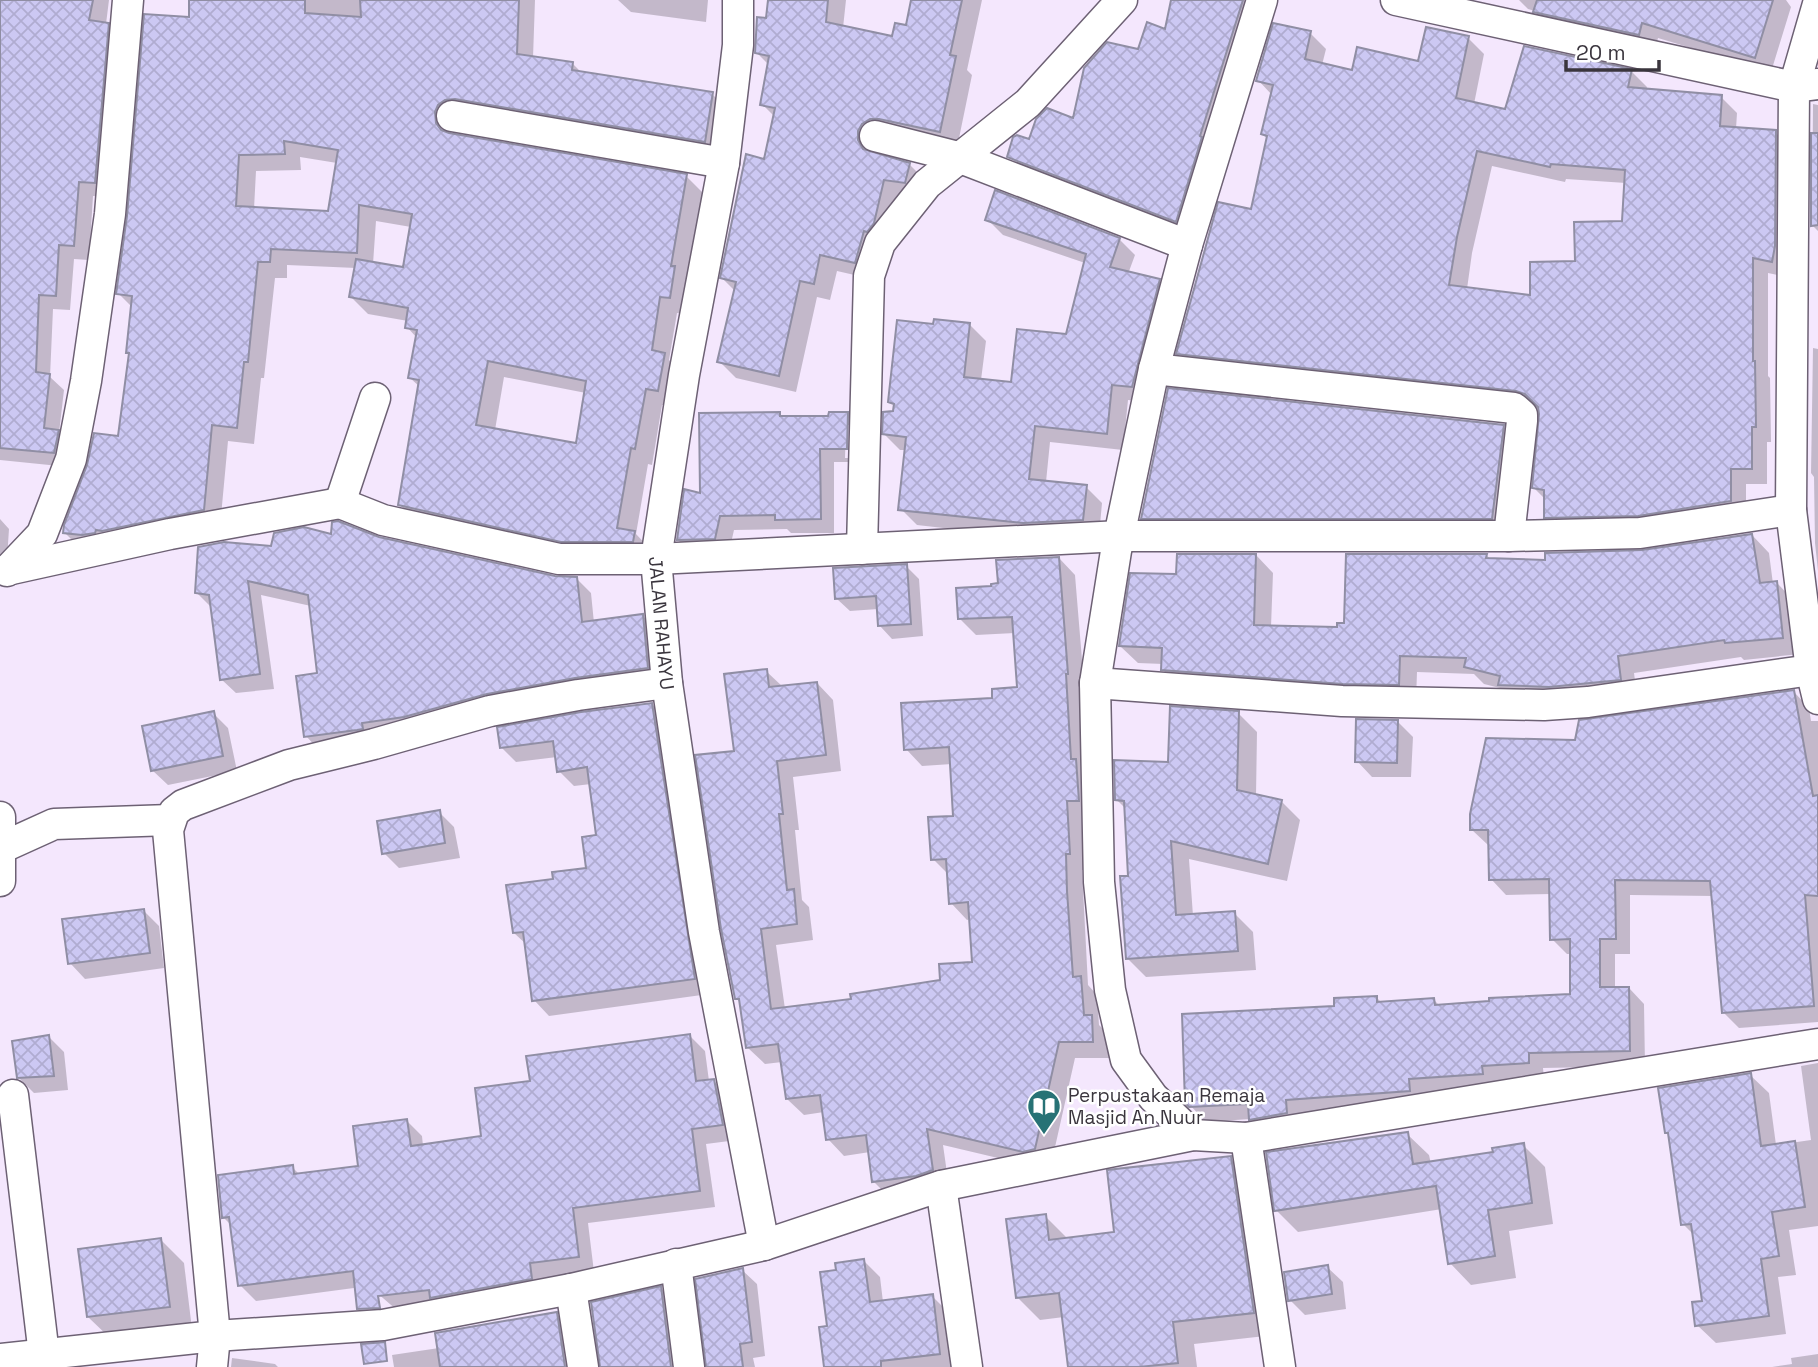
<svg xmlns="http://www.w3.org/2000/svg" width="1818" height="1367" font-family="'Space Grotesk',sans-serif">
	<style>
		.shadow { fill: #0003; fill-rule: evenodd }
		.building { fill: url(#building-cross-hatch); stroke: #908ea4; stroke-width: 2; fill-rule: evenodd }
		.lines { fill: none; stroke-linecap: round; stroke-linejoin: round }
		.street-casing { stroke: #6d6174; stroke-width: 33 }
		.street { stroke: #fff; stroke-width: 30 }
		.labels { text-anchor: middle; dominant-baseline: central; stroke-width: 5; stroke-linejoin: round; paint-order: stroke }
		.street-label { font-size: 19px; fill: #3a353d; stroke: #fff }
		.poi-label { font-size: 19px; fill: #3a353d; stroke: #fff; text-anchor: start }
	</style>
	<defs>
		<pattern id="building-cross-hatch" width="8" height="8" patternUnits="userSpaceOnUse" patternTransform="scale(1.75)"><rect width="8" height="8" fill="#ccc8f3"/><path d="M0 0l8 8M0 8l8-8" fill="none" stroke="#b0acd1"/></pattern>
	</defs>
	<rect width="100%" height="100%" fill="#f4e7fd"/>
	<path class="shadow" d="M0,0h109l-3,24 17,15 -14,158 -16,-1 -4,64 -15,-1 -4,51 -17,-1 -3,68 14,13 -5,43 14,13 -4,21 -69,-7z
		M191,0h344l-2,58 40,6 9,9 130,21 17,17 -7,47 -266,-37 -5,10v4l235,41 17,17 -16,88v33l-10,-1 -8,47 12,11 -6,36 -13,-2 -10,60 -4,-1 -12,70 15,16 -72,8 -162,-36 -17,-17 20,-118 -10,-9 7,-40 -10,-11 1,-6 -40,-7 -17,-17 5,-29 -69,-3v13h-12l-11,100h-3l-7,66 -26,-3 -8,86 -138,23 -17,-17 55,-95 10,-84 -2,-2 4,-45 -14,-14 72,-274zM300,157l37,6 -8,49 -75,-3 2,-38 45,-1zM376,221l35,6 -7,42 -31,-5zM504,377l82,16 -9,52 -82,-15z
		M618,0h90l-2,22 -75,-10z
		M770,0h76l-3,28 51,10 13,-11 6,-27h69l-15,70 5,5 -15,73 -82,1 -1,5 35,10 17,17 -54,98 -35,-8 -7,29 -13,-3 -21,95 -60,-14 -17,-17 16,-70 -13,-13 44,-117 9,-44 -13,-13 7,-39 -13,-13 12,-32z
		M1173,0h90l-70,238 -167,-65 -17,-17 21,-15 44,-21 92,-89z
		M1519,0h267l5,7 -20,65 -113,-34 -3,12 -104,-22 -16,-17 -7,-2z
		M1310,33l16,16 -4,16 31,7 66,-9 49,-25 16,16 -10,50 32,7 125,-40 16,16 -1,4 75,6 16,16 -1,16 39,3 16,16 -4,129 -19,-4v103l2,2 1,64h-4v42h-21v33l-184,16 -16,-16v-17l-12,-12 6,-79 -7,-3 -339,-37 -16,-16 74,-141 16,-73 -5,-5 9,-39 -14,-15zM1492,166l73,16 1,-3 60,4 -3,40 -91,74 -65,-8 5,-36z
		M1813,104l5,1v126l-6,-6z
		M987,219l132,20 16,16 -7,19 31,7 16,16 -27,105 -20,-2 -5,50 -73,-8 -4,40 40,5 16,16 -3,33 -59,3 -123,-14 -16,-16 5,-59h-6l-16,-16 11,-21 1,-6 -6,-5 45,-76 35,-1 16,16 -5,39 32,4 55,-48 17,-73 -82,-28z
		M1813,348l5,1v222l-3,-28 -1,-66 -3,-4z
		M847,413l14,15 -1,34h-26v71h-43l-4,-4 -53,1 -5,22 -37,2 -14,-14 23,-45 78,-81 4,4 47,-1zM846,425h3v33h-4z
		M1503,426l14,14 -11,92h-349l-14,-14z
		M0,519l9,10 -2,30 -7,-1z
		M1752,535l17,18 4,31 4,-1 17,18 6,53 -56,6 -3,-3 -107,16 3,23 -120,6 -13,-13 -20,-5 -10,-10 -57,-2 -1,29 -235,-14 -18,-17v-6l-25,-1 -18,-17 58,-70 78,-21 17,18 -2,54 68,1 147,-73 6,5 54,2 97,-10z
		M332,536l47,3 176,39h21l15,15 3,30 49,-7 14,15 5,51 -342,69 -14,-15 13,-61 -8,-69 -50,-11 13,94 -38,4 -15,-14 -10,-72 -14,-14 75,-45z
		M1059,558l16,17 20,242h-13l4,53h-4l6,115 9,10 2,30 9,9 1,24h-34l-24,107 -11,3 -97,-23 6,42 -59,11 -17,-17 -3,-29 -26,4 -16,-17 -4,-27 -20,3 -17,-16 -5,-37 -17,2 -17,-16 -6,-44 -6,-6v-245l30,-82 17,16 34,-4 16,17 8,71 -48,6 6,53h-4l7,70 7,7 4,33 -37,5 9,64 68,-9 89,-19 32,-18 -3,-44 -4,1 -16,-17 -2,-28 -16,-16 22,-41 -3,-54 -30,2 -16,-17 88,-50 25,-10 -4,-56 -39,2 -16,-16 33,-32z
		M906,566l13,13 4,57 -31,3 -12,-13 -2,-17 -28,2 -13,-12z
		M1794,692l15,16 2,13h7v301l-79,6 -15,-15 -11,-117 -83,-1v59h-15v34h14l15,16 1,62 -102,2 1,10 -47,3v7l-74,6 1,12 -158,29 -16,-16 -44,3 -19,-20 149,-95 40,-10 6,6 52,-3 6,6 132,-11v-41h-5l-15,-15 -1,-45 -45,1 -15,-16 -1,-34h-2l-16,-15 104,-88z
		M652,704l15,16 42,274 -160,22 -15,-16 -7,-55 -13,-12 74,-64 9,-33 -6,-52 -17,2 -15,-15 -2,-14 -41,5 -15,-15z
		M213,713l15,15 9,43 -69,14 -16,-15z
		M1238,713l19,19 -1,64 25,5 19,19 -13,61 -98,-22 4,57 41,-3 19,19 3,38 -110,7 -19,-19 3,-81 -4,-68 -9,-9 53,-36z
		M1397,721l16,16 -2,40h-39l-15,-16z
		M439,812l15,15 6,31 -61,10 -15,-15z
		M144,911l15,15 5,42 -79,11 -15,-16z
		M690,1036l15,15 4,30h5l15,15 8,44 -31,4 9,63 -127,16 6,49 -49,6 2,16 -149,17 -29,-25 -113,15 -16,-16 -8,-59 -9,-9 69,-50 8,8 60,-7 47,-47 15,15 1,10 60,-9 48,-54z
		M49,1037l15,15 4,38 -34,3 -15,-15z
		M1818,1063v163l-29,4 7,45 -18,2 8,57 -70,9 -19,-18 7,-23 -9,-66 -12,-12 -13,-88 -3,-3 83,-58 19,18 7,52 35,-5 -10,-74z
		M1407,1134l22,21 2,9 64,-10 28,-9 22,22 8,57 -44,7 7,47 -45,7 -21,-22 -8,-54 -144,23 -22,-22z
		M1230,1158l23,22 22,155 -81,9 3,23h-127l-6,-50 -24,3 -22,-22 27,-82 22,22 49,-4z
		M161,1240l23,23 8,66 -81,10 -23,-22z
		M864,1261l16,16 3,25 49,-6 16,16 7,55h-129l3,-39 9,-56z
		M1327,1267l16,15 3,27 -41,6 -15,-15z
		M742,1270l15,14 8,72 -12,2 2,9h-47z
		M661,1288l14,15 8,64h-81z
		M556,1313l15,15 6,39h-183l-2,-12 47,-7z
		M1818,1354v13h-46l20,-3 -1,-6z
		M232,1358l43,6 3,3h-47z"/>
	<path class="building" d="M0,0h93l-4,20 20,3 -14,160 -16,-1 -5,64 -15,-1 -3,51 -17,-1 -3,77 14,2 -6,54 15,2 -5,23 -54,-5z
		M189,0h116v13l56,4 -1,-17h159l-2,54 56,8 -1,8 141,22 -8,50 -250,-43 -10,1 -7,5 -3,7 1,11 5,7 8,3 238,41 -16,92h4l-5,32 -10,-1 -8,53 13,3 -7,38 -12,-2 -11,60 -4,-1 -14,80 18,3 -2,11h-72l-163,-37 21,-125 -11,-2 9,-48 -12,-2 3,-20 -59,-11 7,-38 47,8 9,-53 -53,-9 -2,48 -86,-4 -1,13h-12l-10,100h-4l-7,66 -25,-3 -8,85 -102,21 -6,-1 -1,3 -13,2 -19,-2 1,-8 23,-60 7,-32 24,3 11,-83h-3l6,-57 -16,-2 11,-78 17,-202 45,3zM284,141l54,9 -10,61 -92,-5 3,-51 46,-1zM488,361l98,20 -10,62 -100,-18z
		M768,0h60l-2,22 66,14 3,-13 11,2 5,-25h51l-12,55 6,1 -16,76 -61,-13h-9l-8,5 -4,7v9l5,9 47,14 -5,20 -21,-3 -10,43 -7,9 -3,-1 -9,32 -35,-8 -6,29 -14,-3 -21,95 -62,-14 19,-80 -16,-4 26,-124 18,5 11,-51 -15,-3 9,-49 -14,-3 2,-36 9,1z
		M1171,0h72l-43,136 2,1 -26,85 -169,-65 6,-20 4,-2 12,4 7,-20 11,-11 26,10 11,-50 23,-26 31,7 9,-27 18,7z
		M1537,0h236l-18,58 -113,-35 -3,12 -106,-23z
		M1273,23l38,8 -6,28 47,11 5,-23 61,14 8,-34 43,9 -13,62 49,11 19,-63 108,23 -4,18 94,8 -2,31 56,4 -1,116 -3,16 -19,-4v103h2l1,66h-4v42h-21v32l-93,15 -94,2v-28l-12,-2 7,-74 -1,-7 -13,-13 -9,-3 -340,-37 42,-152 33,7 16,-73 -6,-2 12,-49 -17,-4zM1477,151l73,16 1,-3 74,6 -3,51 -48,1 1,39 -45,1v33l-81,-10 8,-48z
		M1811,133h7v92l-7,1z
		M995,190l125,48 -10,29 50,12 -28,108 -20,-2 -5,49 -72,-8 -6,53 58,6 -4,35 -60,3 -125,-13 8,-73 -24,-3 1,-22 10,-1 1,-7 -6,-2 9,-82 36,4 1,-5 36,4 -6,54 47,5 6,-53 49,5 20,-80 -101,-34z
		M1168,388l336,37 -12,94h-351z
		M780,412v4h48l1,-4h19l-1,37h-27l1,70 -46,1v-5l-55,1 -5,23 -38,1 7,-51 16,4 -1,-80z
		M338,521l41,16 176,39 22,1 5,45 61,-8 5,54 -73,10 -88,16 -83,23 -42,6 1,6 -6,1 -53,7 -8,-61 21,-3 -9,-78 -60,-14 12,93 -40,6 -11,-85 -14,-2 3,-46 26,-5 47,4 3,-13 30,-6 27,7 1,-12z
		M1752,534l8,49 17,-2 6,57 -58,5 -1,-3 -106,16 3,24 -72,7 -51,-2 2,-9 -36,-9 2,-9 -66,-2 -1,29 -56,-1 -182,-14 1,-22 -43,-2 11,-73 46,1 1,-20h79l-2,71 83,2v-4h7l2,-69h141l-1,4 59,2v-7l97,-3z
		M1059,557l9,117h-2l5,85h5l3,42h-12l3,53h-4l1,37 6,86 8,-1 3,39h8l1,27h-34l-24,107 -12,3 -96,-23 6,41 -17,6 -44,6 -6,-47 -40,5 -6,-45 -34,4 -8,-55 -32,4 -7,-49h-4l-14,-70 -26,-174 39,-4 -10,-77 43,-5 2,18 48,-5 9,73 -49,6 6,53h-4l8,76 7,-1 3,35 -36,5 10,80 80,-10 -1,-5 90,-14 -1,-16 33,-2 -4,-60 -19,2 -3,-45 -15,1 -3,-43 25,-1 -4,-69 -45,3 -3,-47 91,-5v-9l25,-2 -5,-70 -54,2 -2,-31 35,-2v-2l7,-1 -2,-23z
		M907,564l4,60 -33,2 -2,-30 -41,3 -2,-31z
		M1794,690l19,106 5,-1v101l-13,-1 9,111 -92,7 -12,-132 -95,-1 1,59h-16v48h29l1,64 -101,2v10l-47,3 1,8 -74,5 1,12 -124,9 1,13 -38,7 -1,-16 -59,3 -4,-4 -3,-89 152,-8v-8l43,-2v6l57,-4 1,7 54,-4v-3l81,-4v-55l-20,1 -1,-61 -60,1 -1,-50h-18v-16l16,-76 89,2 4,-20z
		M652,703l43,276 -163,22 -9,-69 -10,1 -7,-48 47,-6 -1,-7 34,-4 -4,-31 14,-2 -9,-68 -30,5 -4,-31 -53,7 -3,-21 84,-15z
		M1170,706l69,5 -2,79 45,10 -14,64 -97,-23 5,74 59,-4 3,40 -112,8 -6,-83h8l-4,-75 -9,-1 -1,-40 54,2z
		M214,711l9,45 -72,15 -9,-45z
		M1356,719l42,1 -1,43 -42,-1z
		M440,810l5,33 -63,11 -5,-33z
		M144,909l6,44 -82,11 -6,-45z
		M690,1034l6,47 18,-2 9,46 -31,4 8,62 -127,17 6,49 -49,6 2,16 -102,19 -1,-8 -51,6 2,12 -23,1 -4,-38 -115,15 -9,-69 -7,1 -4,-43 75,-10 1,9 64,-8 -5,-40 54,-7 4,27 70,-10 -6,-48 55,-7 -4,-25z
		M49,1035l5,41 -37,2 -5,-37z
		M1751,1073l10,73 34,-5 10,66 -33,5 7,44 -18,3 8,57 -74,10 -3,-24 10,-1 -11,-77 -10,1 -13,-92h-3l-7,-45z
		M1408,1132l5,32 80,-12 -1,-4 32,-5 8,60 -44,7 7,46 -47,8 -12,-78 -162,25 -8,-59z
		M1231,1156l23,157 -81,9 5,41 -39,4h-71l-9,-74 -43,5 -10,-79 40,-5 3,26 65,-8 -7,-62z
		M161,1238l9,69 -83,10 -9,-68z
		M864,1259l6,43 63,-8 7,60 -59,7v6h-57l-5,-40 8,-1 -7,-54 16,-2 -1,-7z
		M1328,1265l4,29 -44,7 -4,-29z
		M743,1268l9,74 -12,2 3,23h-37l-11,-88z
		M661,1286l10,81h-71l-9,-65z
		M557,1312l8,55h-125l-5,-34z
		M385,1342l2,19 -23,3 -3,-20z"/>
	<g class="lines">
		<g class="street-casing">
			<g id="street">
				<path id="s1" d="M738,0v45l-14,118 -40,212 -28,184 11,124 37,249 60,313"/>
				<path d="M1396,0l398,87 24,-83"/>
				<path d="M1818,84l-24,3 -3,423 20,160 7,29"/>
				<path d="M452,116l272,47"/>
				<path d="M875,136l83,21 229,88"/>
				<path d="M1154,369l360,39 8,7v6l-13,115"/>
				<path d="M340,503l35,-105"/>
				<path d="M862,549l7,-273 11,-33 47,-59 101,-81 94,-103"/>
				<path d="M7,570l163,-36 170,-31 43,17 176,39h97l465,-23h388l131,-3 151,-23"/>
				<path d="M7,571l35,-37 29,-75 15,-78 24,-167 18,-214"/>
				<path d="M1095,683l247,18 202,4 44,-3 223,-32"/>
				<path d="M0,817v64"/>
				<path d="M1,848l53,-24 116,-4"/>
				<path d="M13,1095l31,260"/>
				<path d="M1193,1135l-40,-38 -27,-37 -16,-70 -11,-108 -4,-199 21,-132 38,-182 33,-124 75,-245"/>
				<path d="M1246,1138l34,229"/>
				<path d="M941,1186l26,181"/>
				<path d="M676,1264l13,103"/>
				<path d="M571,1289l12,78"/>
				<path d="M0,1359l215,-23 168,-11 188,-36 193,-44 177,-59 252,-51 53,3 572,-94"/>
				<path d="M212,1367l3,-31 -47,-506 6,-18 9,-7 106,-40 85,-21 116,-33 88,-16 89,-12"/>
			</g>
		</g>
		<use href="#street" class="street"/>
	</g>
	<defs>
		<g id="library-pin" transform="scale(1.75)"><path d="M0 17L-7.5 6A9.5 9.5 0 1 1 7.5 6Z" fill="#277275" stroke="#fff"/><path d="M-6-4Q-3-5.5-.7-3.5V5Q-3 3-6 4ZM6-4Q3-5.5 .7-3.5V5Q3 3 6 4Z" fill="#fff"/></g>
	</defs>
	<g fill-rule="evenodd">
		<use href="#library-pin" x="1044" y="1106"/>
	</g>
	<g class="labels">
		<g class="street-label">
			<text stroke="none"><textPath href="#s1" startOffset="630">JALAN RAHAYU</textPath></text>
		</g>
		<g class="poi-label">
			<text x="1068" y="1095">Perpustakaan Remaja<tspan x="1068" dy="22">Masjid An Nuur</tspan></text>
		</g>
	</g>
	<path d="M1566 60v10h93v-10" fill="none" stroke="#3a353d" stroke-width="3.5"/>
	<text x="1576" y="60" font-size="21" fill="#3a353d" stroke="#ffffff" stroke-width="5" paint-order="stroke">20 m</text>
</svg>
